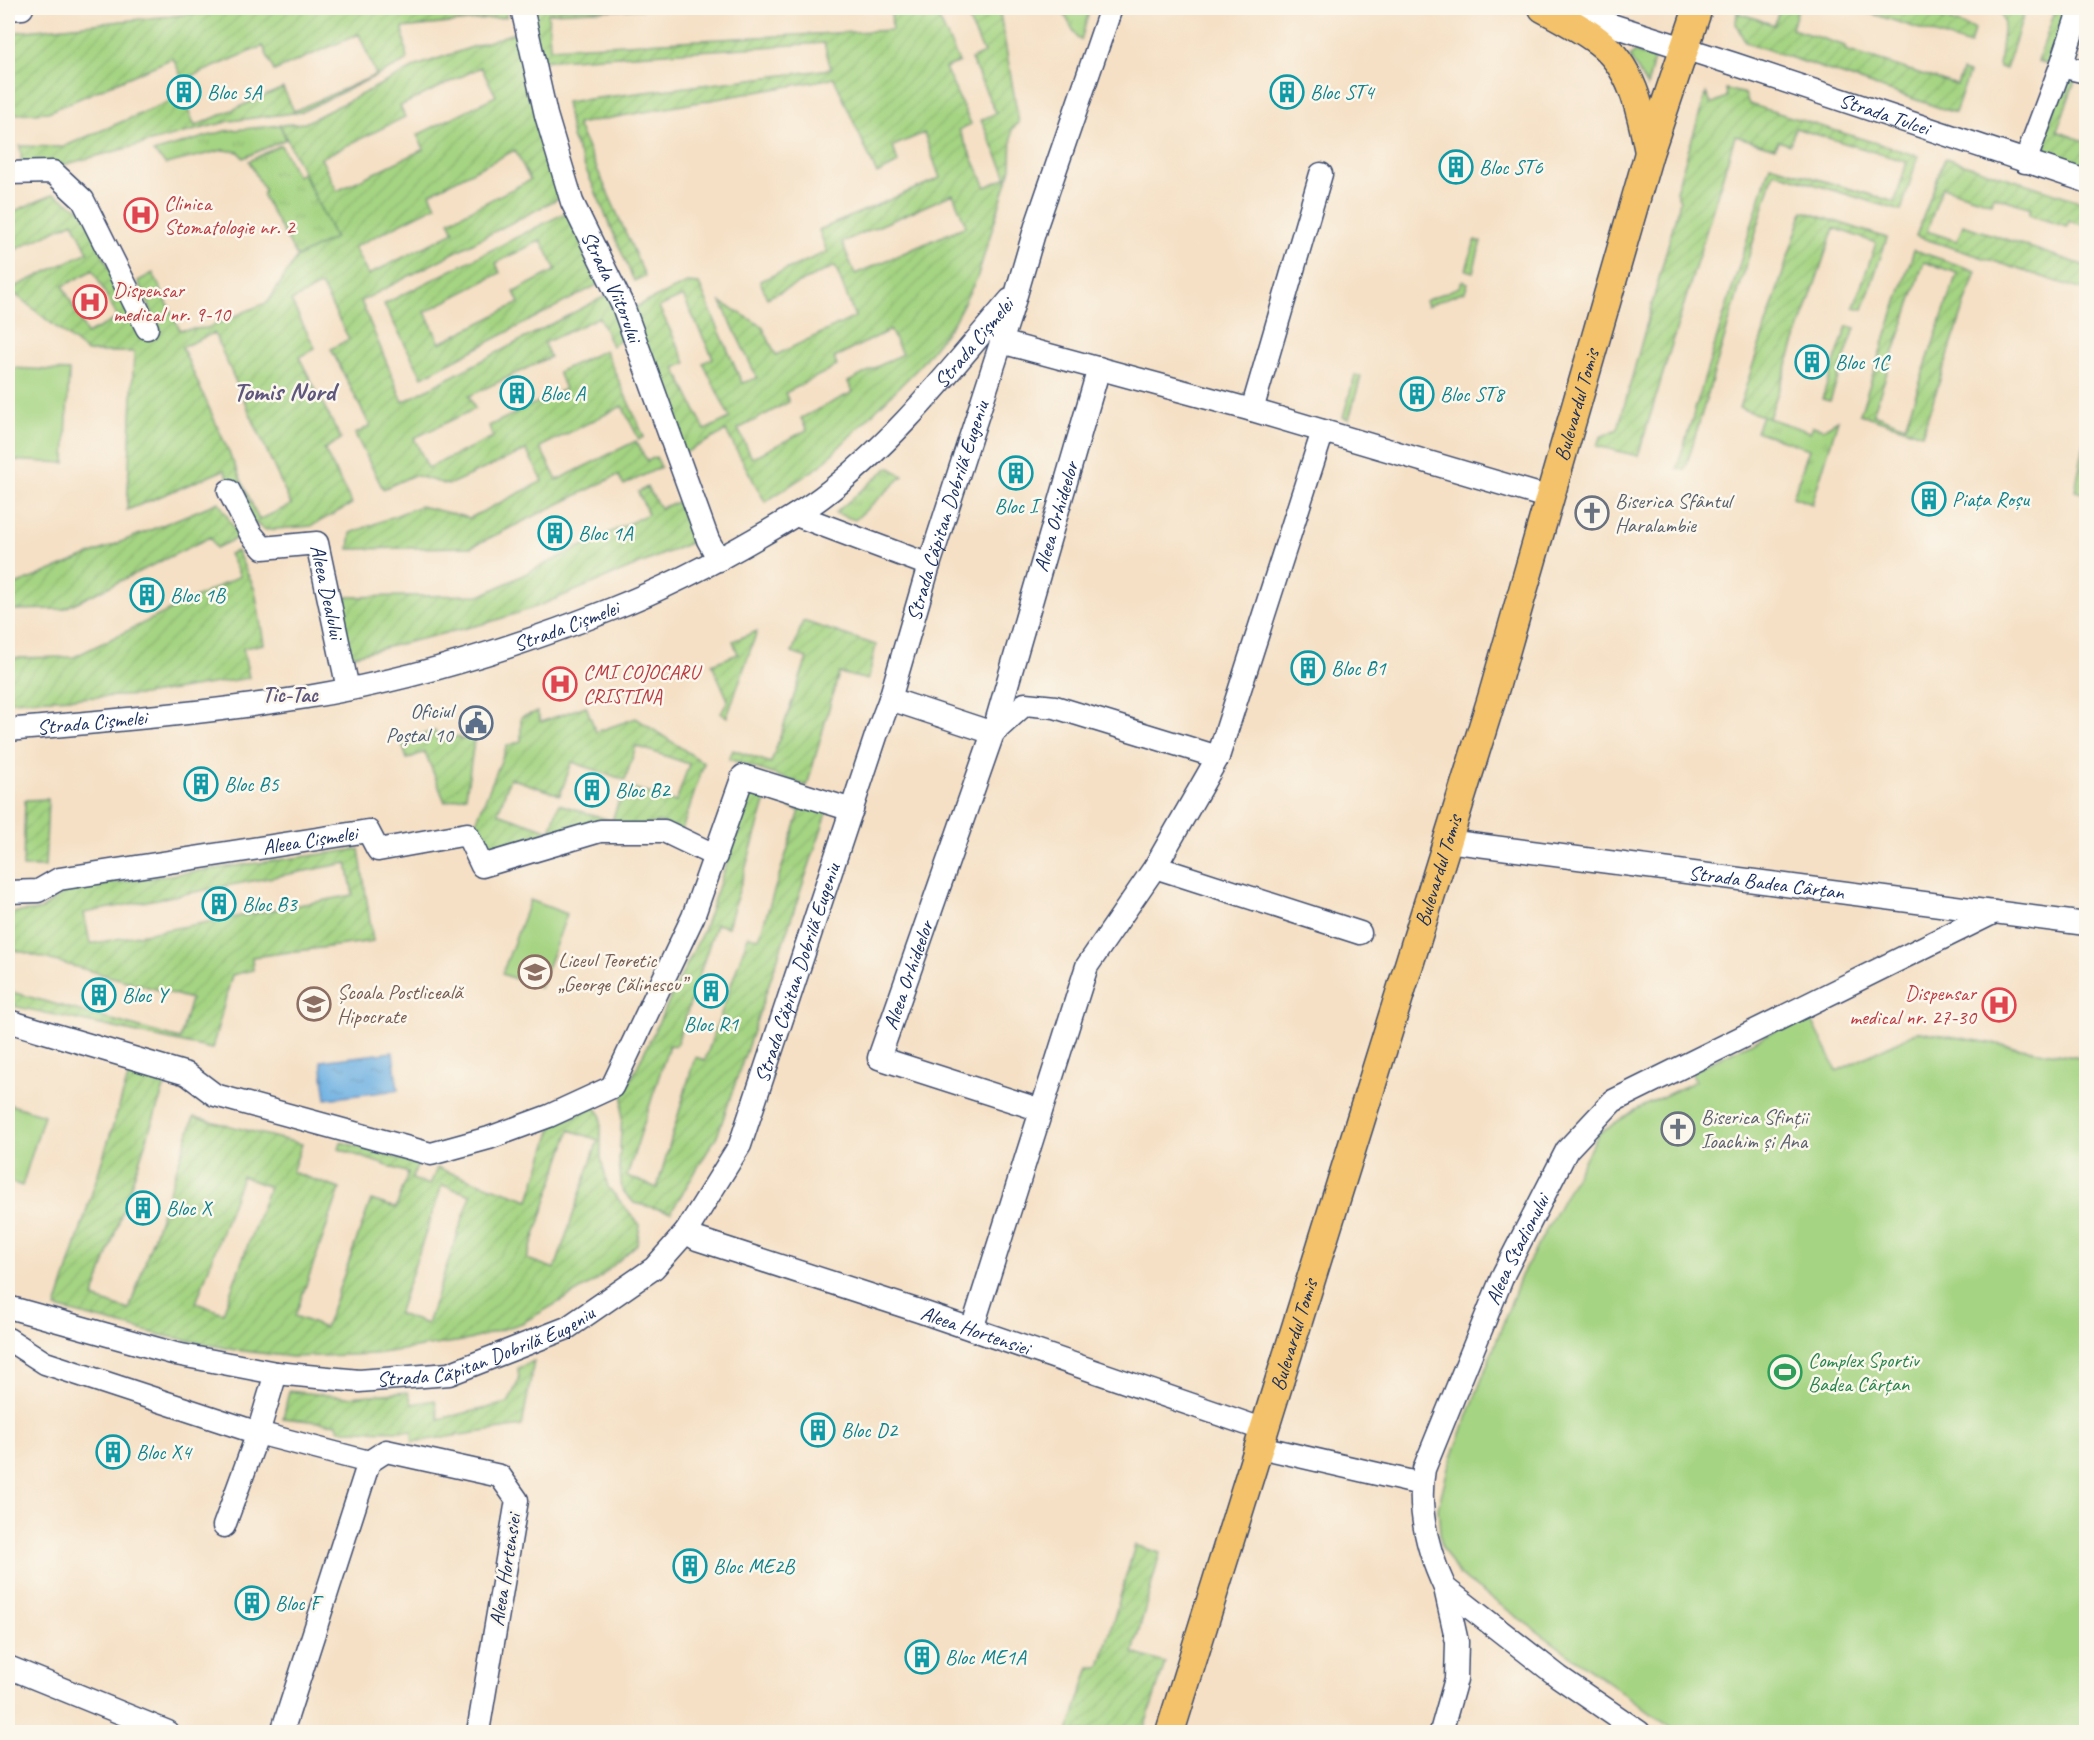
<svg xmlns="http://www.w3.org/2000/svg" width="2094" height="1740" font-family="Caveat,sans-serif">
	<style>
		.grass { fill: url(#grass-tufts); stroke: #608270; stroke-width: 1.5 }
		.garden { fill: url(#garden-furrows); stroke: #608270; stroke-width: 1.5; fill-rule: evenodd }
		.pitch { fill: #a5d482; stroke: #608270; stroke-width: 1.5 }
		.water { fill: url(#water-ripples); stroke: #4470a0; stroke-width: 1.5 }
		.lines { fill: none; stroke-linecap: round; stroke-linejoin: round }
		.minor-casing { stroke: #3c4a6d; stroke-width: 25 }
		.major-casing { stroke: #3c4a6d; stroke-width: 31 }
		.minor { stroke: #fff; stroke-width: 22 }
		.major { stroke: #f3c26a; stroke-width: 28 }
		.labels { text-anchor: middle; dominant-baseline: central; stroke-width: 5; stroke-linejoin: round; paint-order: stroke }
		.culture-label { font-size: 21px; fill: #0d838f; stroke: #fbf7ec; text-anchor: start }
		.street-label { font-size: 21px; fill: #1b2f5e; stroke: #fbf7ec }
		.health-label { font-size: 21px; fill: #be3a42; stroke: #fbf7ec; text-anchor: start }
		.worship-label { font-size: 21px; fill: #5b616d; stroke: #fbf7ec; text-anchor: start }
		.service-label { font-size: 21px; fill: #4e5e75; stroke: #fbf7ec; text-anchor: end }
		.education-label { font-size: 21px; fill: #785e54; stroke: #fbf7ec; text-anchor: start }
		.leisure-label { font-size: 21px; fill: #27864d; stroke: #fbf7ec; text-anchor: start }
		.neighbourhood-label { font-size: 22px; font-weight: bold; fill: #5f577d; stroke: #fbf7ec }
		.district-label { font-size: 27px; font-weight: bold; fill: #5f577d; stroke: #fbf7ec }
	</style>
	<defs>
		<pattern id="grass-tufts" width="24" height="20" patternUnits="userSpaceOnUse" patternTransform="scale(1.5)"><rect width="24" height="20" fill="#a5d482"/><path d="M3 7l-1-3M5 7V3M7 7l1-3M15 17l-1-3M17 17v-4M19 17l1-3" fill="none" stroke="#8db673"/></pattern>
		<pattern id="garden-furrows" width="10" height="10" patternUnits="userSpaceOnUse" patternTransform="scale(1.5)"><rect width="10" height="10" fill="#a5d482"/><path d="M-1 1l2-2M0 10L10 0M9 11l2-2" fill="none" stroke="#8db673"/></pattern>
		<pattern id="water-ripples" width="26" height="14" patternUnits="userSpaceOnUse" patternTransform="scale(1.5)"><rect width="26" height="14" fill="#6db0e2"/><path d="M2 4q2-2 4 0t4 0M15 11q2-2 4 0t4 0" fill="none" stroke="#5990ba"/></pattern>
	</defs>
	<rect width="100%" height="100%" fill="#fbf7ec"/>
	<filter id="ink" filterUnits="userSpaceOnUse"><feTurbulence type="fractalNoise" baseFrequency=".0167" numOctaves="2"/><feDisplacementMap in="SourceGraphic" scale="12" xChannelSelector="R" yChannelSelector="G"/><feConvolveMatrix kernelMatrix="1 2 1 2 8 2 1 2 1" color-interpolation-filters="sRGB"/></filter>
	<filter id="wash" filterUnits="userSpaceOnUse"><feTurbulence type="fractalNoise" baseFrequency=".008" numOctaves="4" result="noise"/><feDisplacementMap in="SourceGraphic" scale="24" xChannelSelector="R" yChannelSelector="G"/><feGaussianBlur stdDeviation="1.35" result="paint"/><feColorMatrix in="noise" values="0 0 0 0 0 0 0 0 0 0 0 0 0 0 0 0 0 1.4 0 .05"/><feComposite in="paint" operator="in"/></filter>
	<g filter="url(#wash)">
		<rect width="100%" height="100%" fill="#f5e0c5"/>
		<path class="grass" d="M1061,8h29l-9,32 -3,-1z
			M1635,52l19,7 -7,28 -17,-30z
			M280,125l6,14 -43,19 -4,-6 -16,-2 -57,14 -13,-12 72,-21z
			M281,145l16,31 6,-3 32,65 -38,19 -35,-63 3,-2 -16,-31z
			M1475,240l6,2 -8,30 -7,-2z
			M1462,281l6,2 -3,8 -38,15 -2,-5 34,-14z
			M1355,375l6,2 -12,42 -6,-2z
			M1762,416l48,16 3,-6 10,3 15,-9 -26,84 -19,-7 16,-48 -53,-18z
			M889,467l14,9 -48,44 -20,-7z"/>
		<path class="garden" d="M247,8h260l-1,9 -103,11 4,33 -106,51 -71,9 -171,45h-37l-2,-20 43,1 119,-51 13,30 88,-38 11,23 82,-36 -17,-41 -85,37 -11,-25 -80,34 -10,-22 -125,54 -33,2 -7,-14v-67z
			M531,8h130l-113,5 2,35 342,-18 -1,-22h49l-5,2 24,52 -14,6 26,56 -12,6 27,57 21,-10 -26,-57 15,-7 -25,-54 13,-6 -21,-45h36l20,115 -7,6 -1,39 -34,110 -24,45 -36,46 -97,97 -55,36 -39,-71 -43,23 -52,-145 56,-26 12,1 43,99 15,-5 -36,-76 41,24 14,29 79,-38 -20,-51 -68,32 -7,-17 67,-29 -8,-22 121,-52 -16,-45 -31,13 5,17 -21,11 -43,-96 -257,46 68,152 -11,5 -62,-144 -6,-35 265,-33 -7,-26 -285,18zM953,194l13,32 -111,48 -13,-32zM683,296l30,62 -10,5 27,55 -25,12 -30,-62 11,-5 -27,-56zM890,330l12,24 -54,28 5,10 -52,26 6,12 -55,28 -14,-29 51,-27 -4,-9 52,-27 -3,-8z
			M1780,8h18l-6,21 54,17 -1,4 112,35 5,-14 7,2 -14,40 -210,-71 -9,-18 1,-12 37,13z
			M1858,8h56l60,21 -4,16 -113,-36z
			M1999,8h27l-20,61 -7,-2 5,-45z
			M2056,8h10l-18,57 -10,-4z
			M520,31l41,166 -200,104 42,101 206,-108 18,42 -15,10 -13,-29 -55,26 6,14 -81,39 6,13 -61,29 14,30 65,-31 -4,-11 76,-37 -7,-17 47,-22 39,87 -5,2 -17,-33 -82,41 17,33 79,-39 11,20 9,-4 5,10 -37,18 -6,-10 -147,72 -122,2 2,-16 69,-27 50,12 73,-37 -17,-31 -78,35 -34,-10 -31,14 -28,-55 15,-8 -39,-77 18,-10 -28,-54 -30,16 24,47 -16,9 42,82 -17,10 28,55 -41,22 -46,4 -14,-9 -27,-51 -97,40 7,-158h-47l-71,-57 -8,4v-26l7,14 73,-35 -15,-30 -65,31v-39l46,-20 29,17 56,122 21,-3 -22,-49 15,-8 27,57 27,-2 61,-26 29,-45 38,-19 -55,-113 25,-2 114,-58zM481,67l15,29 -79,39 7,14 -87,42 -16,-33 84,-41 -5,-11zM515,150l15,30 -81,41 5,11 -86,43 -14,-28 82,-41 -6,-13zM93,270l25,48 -31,16 -24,-48zM214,333l77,172 -32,15 -77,-173z
			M2066,75l10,3 -19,53 29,11v30l-49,-15z
			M1726,89l19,5 4,10 169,52 -17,55 -127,-39 -89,298 -8,-2 93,-303 125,37 12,-40 -112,-34 -5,17 -12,-4 -3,7 -40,-12 -97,320 -41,-10 3,-9 18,-8 62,-228 -4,-10 30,-98 5,11 16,-7z
			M1945,158l141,45v23l-17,-5 -2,6 -38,-12 2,-7 -37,-12 -2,7 -50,-16 -15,44 30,10 6,-16 123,41v25l-170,-55z
			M1803,211l84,27 -24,71 -9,-2 22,-64 -42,-15 -65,190 -30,-10z
			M567,212l34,71 -179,94 -38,-73zM541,240l15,30 -42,22 5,11 -79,40 -15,-31 75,-39 -4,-10z
			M1914,250l62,21 -54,163 -62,-20zM1924,262l33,11 -52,153 -32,-12z
			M1847,326l8,2 -25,73 -8,-2z
			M2086,435v59l-11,-3z
			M647,487l13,21 18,-6 17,39 -159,66 -49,16 -137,33 -9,-59 141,-2 166,-81 -10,-22z
			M219,502l20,35 -23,11 -6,-11 -147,72 -55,1v-22z
			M237,551l18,39 9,54 -21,4 6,30 -106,17 -135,6v-43l66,-1 166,-81 -11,-22z
			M803,621l73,24 -8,35 -29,-7 -32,113 -78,-27 4,-9 38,13 36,-105 -15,-5z
			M757,631l-30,86 -6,-4 7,-13 -16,-36 26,-10 -5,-13z
			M586,706l10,26 40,-14 68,45 -22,67 -22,-8 -174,39 -12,-34 33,-81 14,-5v-24l16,-5 4,10zM636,746l53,18 -13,38 -52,-17 -12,36 -53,-17 -9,27 -52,-18 12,-35 50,17 12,-33 53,18z
			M435,731l3,10 21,-5 2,4 14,-6 -9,62 -21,6 -20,-50 -18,7 -6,-19z
			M754,785l74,25 -110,324 -47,78 -37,-9 -12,-13 -3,-25 4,-69 80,-165zM766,799l34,12 -41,127 -11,-2 -43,124 -10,-3 -38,131 -30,-12 42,-131 7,1 40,-122 12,3z
			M48,799l-3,68h-22l2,-67z
			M359,849l14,92 -121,16 1,13 -21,5 -20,74 -204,-44v-14l172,48 11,-40 -183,-51v-35l33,-3 27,-21zM347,863l6,32 -263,49 -6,-31z
			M132,1065l35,14 -74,219 36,12 65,-193 108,27 -10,28 48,17 -45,127 30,12 46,-128 25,8 12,-35 -69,-24 2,-7 77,22 -6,15 18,6 7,-17 92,32 24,-75 42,-18 6,8v43l7,29 32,38 -3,19 -41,37 -74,42 -53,17 -95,14 -82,3 -56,-7 -75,-15 -105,-27zM570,1130l28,10 -43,129 -28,-10zM242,1176l27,11 -46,126 -27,-10zM442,1185l29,10 -44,129 -29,-10z
			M534,1361l-12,65 -109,16 -2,-11 -72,-1 -2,-6 -54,-6 6,-27 58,6 61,-5 4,12 23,-4 4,19 69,-16 11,-23 -1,-12z
			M1135,1545l25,8 -27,100 32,10 -22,69h-75l22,-65h10z"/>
		<path class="pitch" d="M11,368l58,3 -4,92 -57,-3z
			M530,900l37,14 -27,74 -38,-14z
			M1809,1014l28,57 82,-40 167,28v673h-409l-218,-157 -18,-29 -3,-38 10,-40 73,-192 78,-143 38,-24 59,-28 -5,-9z
			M8,1104l36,11 -22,71 -14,-5z"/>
		<path class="water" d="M393,1052l5,38 -72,9 -5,-38z"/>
	</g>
	<g filter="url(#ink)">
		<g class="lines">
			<g class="minor-casing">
				<g id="minor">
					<path id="s1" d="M522,8l24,107 26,87 51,104 85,234 11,20"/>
					<path d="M8,9l14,-1"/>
					<path id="s2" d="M1561,9l173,55 352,117"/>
					<path d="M2061,66l25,6"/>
					<path d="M2025,162l36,-96 19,-58"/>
					<path d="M8,173l45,-1 30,28 64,128"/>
					<path d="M1001,342l251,68 298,88"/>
					<path d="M1252,410l69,-236"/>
					<path id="s3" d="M229,491l22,43 12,14 54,-5 31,146"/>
					<path d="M796,515l133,50"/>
					<path d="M890,699l103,34 32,-29 30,3 163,50"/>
					<path id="s4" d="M8,730c100,-9 199,-17 299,-33 104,-17 207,-49 305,-88 51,-20 100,-45 148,-73 21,-12 42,-24 62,-39 73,-55 129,-128 188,-197"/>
					<path id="s5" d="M1447,841l639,83"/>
					<path d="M1155,867l205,66"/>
					<path id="s6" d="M8,892l30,-1 21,-12 309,-48 10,19 89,-16 15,32 118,-35h64l52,25"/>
					<path d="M8,1021l179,53 28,21 216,59 58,-16 60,-22 63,-29 81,-170 50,-141 109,34"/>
					<path id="s7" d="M1041,1110l-162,-52 114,-325 106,-365"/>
					<path id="s8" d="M686,1232l11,7 222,72 346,119"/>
					<path id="s9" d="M8,1307l168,47 100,19 83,8 90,-7 118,-46 87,-60 32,-36 54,-87 137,-412 13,-34 39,-134 82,-253 25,-86 75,-218"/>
					<path d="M972,1329l115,-363 68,-99 63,-110 105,-326"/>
					<path d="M8,1339l37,24 213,70 111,29 -87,270"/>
					<path d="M1260,1447l161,37"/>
					<path d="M369,1462l17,-11 114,25 17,24 -39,232"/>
					<path d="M224,1526l34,-93 18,-60"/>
					<path d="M8,1667l160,65"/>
					<path d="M1441,1732l15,-53 1,-37 -12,-54"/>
					<path id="s10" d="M1639,1732l-80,-55 -114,-89c-17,-36 -28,-78 -21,-119l80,-196 63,-123 46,-49 382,-189"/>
				</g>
			</g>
			<g class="major-casing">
				<g id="major">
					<path d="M1543,8c19,10 38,20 55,33 35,26 43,71 51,111"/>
					<path id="s11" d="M1170,1732l322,-1034 157,-545 49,-145"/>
				</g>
			</g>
			<use href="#minor" class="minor"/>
			<use href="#major" class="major"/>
		</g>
	</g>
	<defs>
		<g id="building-ring" transform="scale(1.725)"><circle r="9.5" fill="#fbf7ec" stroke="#0f9aa8" stroke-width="1.5"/><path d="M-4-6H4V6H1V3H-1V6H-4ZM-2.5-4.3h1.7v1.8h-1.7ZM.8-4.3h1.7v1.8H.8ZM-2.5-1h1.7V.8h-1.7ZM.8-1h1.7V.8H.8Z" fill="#0f9aa8"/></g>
		<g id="hospital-ring" transform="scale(1.725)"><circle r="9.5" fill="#fbf7ec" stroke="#e0444e" stroke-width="1.5"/><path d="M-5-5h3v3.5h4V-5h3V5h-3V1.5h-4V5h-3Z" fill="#e0444e"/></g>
		<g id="church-ring" transform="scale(1.725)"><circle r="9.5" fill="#fbf7ec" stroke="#6b7280" stroke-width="1.5"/><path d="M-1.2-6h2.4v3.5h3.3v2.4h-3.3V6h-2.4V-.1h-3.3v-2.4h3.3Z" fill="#6b7280"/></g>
		<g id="civic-ring" transform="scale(1.725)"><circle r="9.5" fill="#fbf7ec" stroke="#5c6f8a" stroke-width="1.5"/><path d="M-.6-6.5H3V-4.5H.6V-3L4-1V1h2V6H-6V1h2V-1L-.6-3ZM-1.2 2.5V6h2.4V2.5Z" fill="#5c6f8a"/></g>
		<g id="school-ring" transform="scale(1.725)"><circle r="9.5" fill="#fbf7ec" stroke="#8d6e63" stroke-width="1.5"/><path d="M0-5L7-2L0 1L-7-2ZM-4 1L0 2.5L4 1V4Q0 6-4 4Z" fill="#8d6e63"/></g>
		<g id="university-ring" transform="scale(1.725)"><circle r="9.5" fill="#fbf7ec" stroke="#8d6e63" stroke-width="1.5"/><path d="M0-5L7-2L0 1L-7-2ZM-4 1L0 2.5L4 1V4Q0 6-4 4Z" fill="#8d6e63"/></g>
		<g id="stadium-ring" transform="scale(1.725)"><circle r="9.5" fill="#fbf7ec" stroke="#2e9e5b" stroke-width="1.5"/><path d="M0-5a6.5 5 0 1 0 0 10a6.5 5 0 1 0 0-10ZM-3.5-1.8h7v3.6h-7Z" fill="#2e9e5b"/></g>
	</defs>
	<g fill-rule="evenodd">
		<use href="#building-ring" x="184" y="92"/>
		<use href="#building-ring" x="1287" y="92"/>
		<use href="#building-ring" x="1456" y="167"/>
		<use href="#hospital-ring" x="141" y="215"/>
		<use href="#hospital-ring" x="90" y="302"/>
		<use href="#building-ring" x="1812" y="362"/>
		<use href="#building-ring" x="517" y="393"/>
		<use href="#building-ring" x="1417" y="394"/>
		<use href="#building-ring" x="1016" y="473"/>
		<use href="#building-ring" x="1929" y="499"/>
		<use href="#church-ring" x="1592" y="513"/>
		<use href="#building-ring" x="555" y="533"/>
		<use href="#building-ring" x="147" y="595"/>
		<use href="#building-ring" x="1308" y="668"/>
		<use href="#hospital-ring" x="560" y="684"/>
		<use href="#civic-ring" x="476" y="723"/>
		<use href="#building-ring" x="201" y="784"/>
		<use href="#building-ring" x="592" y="790"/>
		<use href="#building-ring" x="219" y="904"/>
		<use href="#school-ring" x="535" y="972"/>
		<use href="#building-ring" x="711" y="991"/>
		<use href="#building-ring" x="99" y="995"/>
		<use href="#university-ring" x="314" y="1004"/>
		<use href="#hospital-ring" x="1999" y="1005"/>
		<use href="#church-ring" x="1678" y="1129"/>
		<use href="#building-ring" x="143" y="1208"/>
		<use href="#stadium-ring" x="1785" y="1372"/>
		<use href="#building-ring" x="818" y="1430"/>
		<use href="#building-ring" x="113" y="1452"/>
		<use href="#building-ring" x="690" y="1566"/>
		<use href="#building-ring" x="252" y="1603"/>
		<use href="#building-ring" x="922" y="1657"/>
	</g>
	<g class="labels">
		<g class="culture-label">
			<text x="207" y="92">Bloc 5A</text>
			<text x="1310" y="92">Bloc ST4</text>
			<text x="1479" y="167">Bloc ST6</text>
			<text x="1835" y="362">Bloc 1C</text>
			<text x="540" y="393">Bloc A</text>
			<text x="1440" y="394">Bloc ST8</text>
			<text x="1952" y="499">Piața Roșu</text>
			<text x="1016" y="506" text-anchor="middle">Bloc I</text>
			<text x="578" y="533">Bloc 1A</text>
			<text x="170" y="595">Bloc 1B</text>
			<text x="1331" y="668">Bloc B1</text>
			<text x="224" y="784">Bloc B5</text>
			<text x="615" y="790">Bloc B2</text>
			<text x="242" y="904">Bloc B3</text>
			<text x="122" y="995">Bloc Y</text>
			<text x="711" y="1024" text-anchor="middle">Bloc R1</text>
			<text x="166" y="1208">Bloc X</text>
			<text x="841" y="1430">Bloc D2</text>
			<text x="136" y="1452">Bloc X4</text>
			<text x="713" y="1566">Bloc ME2B</text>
			<text x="275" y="1603">Bloc F</text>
			<text x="945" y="1657">Bloc ME1A</text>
		</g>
		<g class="street-label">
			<text stroke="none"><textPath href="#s2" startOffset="340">Strada Tulcei</textPath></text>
			<text stroke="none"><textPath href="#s1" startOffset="294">Strada Viitorului</textPath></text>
			<text stroke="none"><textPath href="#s4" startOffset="1074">Strada Cișmelei</textPath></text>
			<text stroke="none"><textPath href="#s11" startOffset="1388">Bulevardul Tomis</textPath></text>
			<text stroke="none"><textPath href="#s9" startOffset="1500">Strada Căpitan Dobrilă Eugeniu</textPath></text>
			<text stroke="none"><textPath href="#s7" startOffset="740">Aleea Orhideelor</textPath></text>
			<text stroke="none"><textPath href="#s3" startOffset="171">Aleea Dealului</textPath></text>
			<text stroke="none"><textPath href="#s4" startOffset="570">Strada Cișmelei</textPath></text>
			<text stroke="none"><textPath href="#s4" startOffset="84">Strada Cișmelei</textPath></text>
			<text stroke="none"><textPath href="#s6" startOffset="308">Aleea Cișmelei</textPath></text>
			<text stroke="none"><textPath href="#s11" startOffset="902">Bulevardul Tomis</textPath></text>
			<text stroke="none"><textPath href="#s5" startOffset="322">Strada Badea Cârțan</textPath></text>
			<text stroke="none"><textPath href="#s9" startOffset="1014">Strada Căpitan Dobrilă Eugeniu</textPath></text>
			<text stroke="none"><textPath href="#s7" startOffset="258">Aleea Orhideelor</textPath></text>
			<text stroke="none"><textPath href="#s10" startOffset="603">Aleea Stadionului</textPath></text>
			<text stroke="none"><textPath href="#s8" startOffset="306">Aleea Hortensiei</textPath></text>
			<text stroke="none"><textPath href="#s11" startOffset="416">Bulevardul Tomis</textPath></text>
			<text stroke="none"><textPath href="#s9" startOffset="492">Strada Căpitan Dobrilă Eugeniu</textPath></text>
			<text transform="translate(505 1570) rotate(-81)">Aleea Hortensiei</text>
		</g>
		<g class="health-label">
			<text x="164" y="203">Clinica<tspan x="164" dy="24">Stomatologie nr. 2</tspan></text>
			<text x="113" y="290">Dispensar<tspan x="113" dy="24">medical nr. 9-10</tspan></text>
			<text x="583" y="672">CMI COJOCARU<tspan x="583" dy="24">CRISTINA</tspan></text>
			<text x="1976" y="993" text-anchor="end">Dispensar<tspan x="1976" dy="24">medical nr. 27-30</tspan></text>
		</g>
		<g class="worship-label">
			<text x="1615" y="501">Biserica Sfântul<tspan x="1615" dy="24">Haralambie</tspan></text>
			<text x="1701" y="1117">Biserica Sfinții<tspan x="1701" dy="24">Ioachim și Ana</tspan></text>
		</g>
		<g class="service-label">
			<text x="453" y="711">Oficiul<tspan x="453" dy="24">Poștal 10</tspan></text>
		</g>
		<g class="education-label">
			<text x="558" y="960">Liceul Teoretic<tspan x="558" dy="24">„George Călinescu”</tspan></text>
			<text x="337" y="992">Școala Postliceală<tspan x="337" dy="24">Hipocrate</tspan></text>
		</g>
		<g class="leisure-label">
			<text x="1808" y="1360">Complex Sportiv<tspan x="1808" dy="24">Badea Cârțan</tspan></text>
		</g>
		<g class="neighbourhood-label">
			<text x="290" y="695">Tic-Tac</text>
		</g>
		<g class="district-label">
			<text x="284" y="391">Tomis Nord</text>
		</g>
	</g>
	<rect width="2094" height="1740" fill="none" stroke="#fbf7ec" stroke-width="30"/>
</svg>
